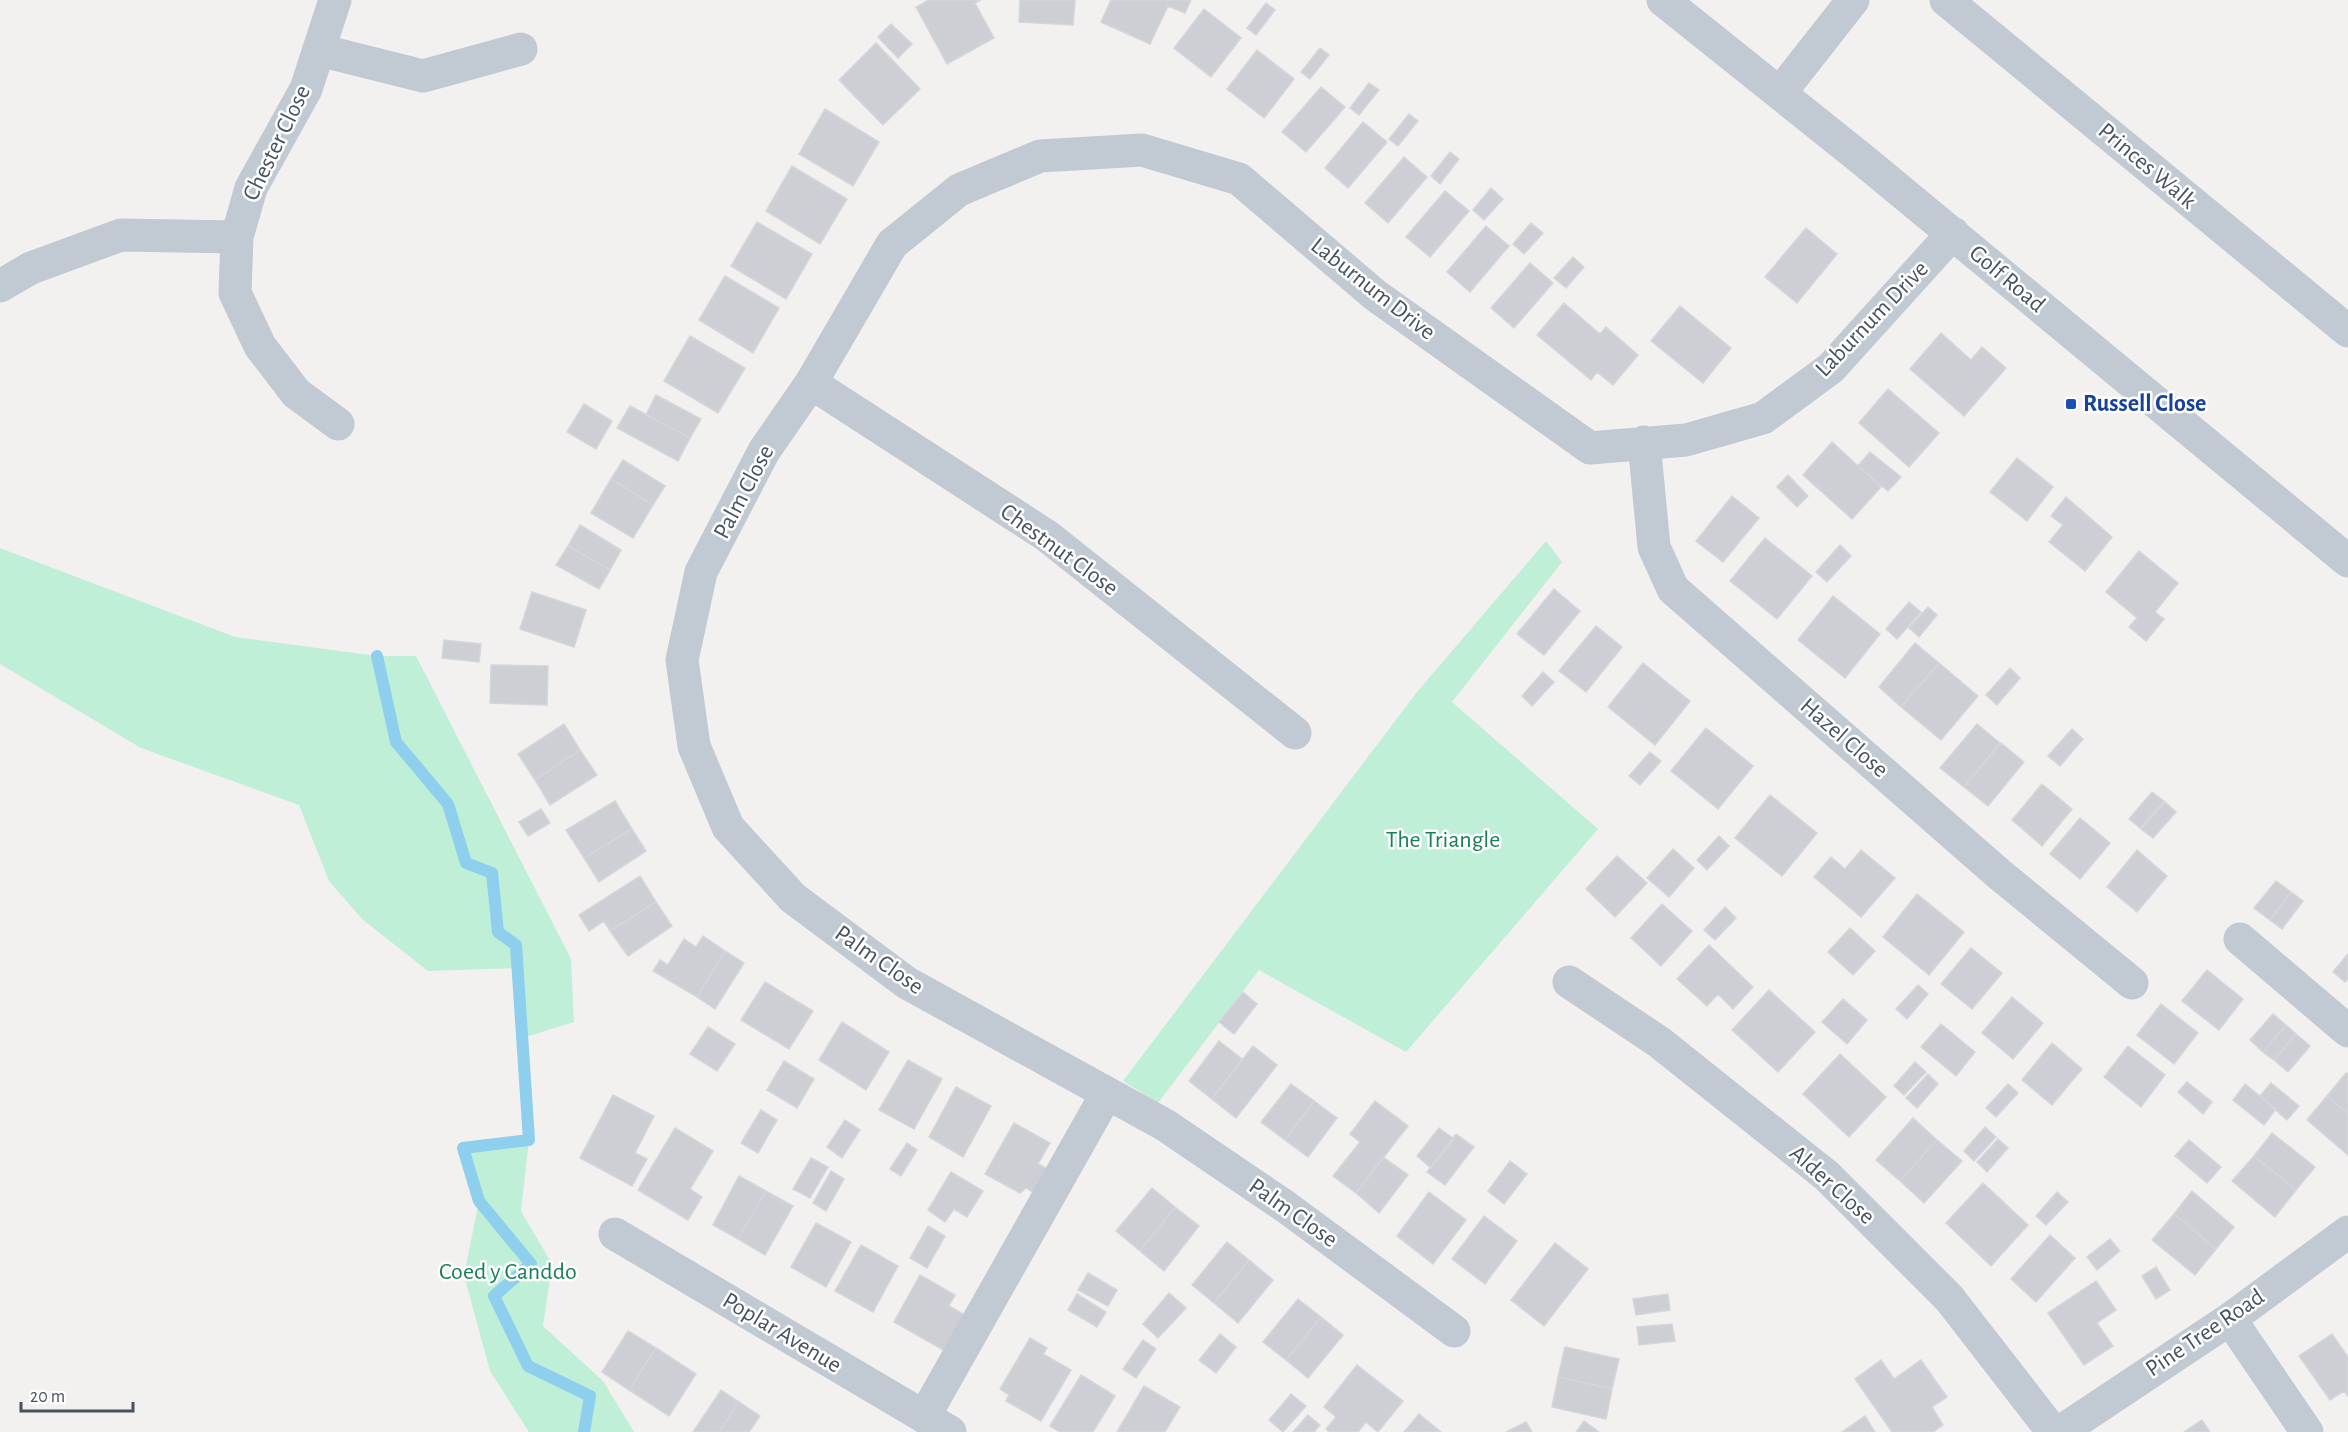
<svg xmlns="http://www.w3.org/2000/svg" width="2348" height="1432" font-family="'Alegreya Sans',sans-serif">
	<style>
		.green { fill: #bfefd6 }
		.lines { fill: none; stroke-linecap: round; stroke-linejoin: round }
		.stream { stroke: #8dcfec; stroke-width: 12 }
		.building { fill: #cdcfd5; stroke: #d4d6dc; stroke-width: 1.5 }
		.minor { stroke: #c1c9d2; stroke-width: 33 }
		.transit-dot { fill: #1a4fb4; stroke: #fff; stroke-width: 2 }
		.labels { text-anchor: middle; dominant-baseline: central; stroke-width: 5; stroke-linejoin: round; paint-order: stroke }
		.street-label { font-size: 24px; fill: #48515e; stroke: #fff }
		.transit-label { font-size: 24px; font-weight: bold; fill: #164399; stroke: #fff; text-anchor: start }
		.park-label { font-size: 24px; fill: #188056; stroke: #fff }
	</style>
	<rect width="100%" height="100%" fill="#f3f0f0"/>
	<path class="green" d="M1546,541l16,21 -110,140 146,127 -192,223 -147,-82 -101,133 -35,-22 294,-389z
		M0,548l235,89 142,19h39l155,303 3,63 -52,16 -4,-70 -90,3 -65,-51 -34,-39 -30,-76 -158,-57 -141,-84z
		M529,1140l-8,71 31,53 -9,62 60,55 31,51h-105l-39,-61 -26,-96 15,-74 -16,-53z"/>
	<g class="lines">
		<path class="stream" d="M377,656l19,86 52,62 18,59 26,10 6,59 18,13 13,195 -66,8 16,53 52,63 -37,32 34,70 62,30 -6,36"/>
	</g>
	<path class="building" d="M929,0h52l-6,3 19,35 -47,26 -31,-57z
		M1020,0h55l-2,25 -54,-3z
		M1111,0h80l-6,13 -17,-7 -18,38 -49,-22z
		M1266,3l9,7 -19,25 -9,-7z
		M1204,9l37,29 -30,39 -37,-29z
		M891,24l21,20 -14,14 -20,-21z
		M876,43l44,46 -37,36 -44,-45z
		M1320,48l9,7 -19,24 -9,-7z
		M1257,50l37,29 -30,39 -37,-29z
		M1369,83l10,7 -20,25 -9,-7z
		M1321,87l24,20 -39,45 -24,-20z
		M825,109l54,33 -26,44 -54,-32z
		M1409,114l9,7 -20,25 -9,-7z
		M1363,122l24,20 -39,46 -23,-20z
		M1450,152l9,7 -19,25 -9,-8z
		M1404,157l23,20 -39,46 -23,-20z
		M792,166l55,33 -27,45 -54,-33z
		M1491,188l12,11 -19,21 -11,-10z
		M1445,191l24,20 -39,46 -24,-20z
		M757,222l55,32 -26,45 -55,-33z
		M1531,223l12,10 -19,21 -11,-10z
		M1486,226l23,20 -39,46 -23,-20z
		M1806,228l31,26 -40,49 -32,-26z
		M1573,257l11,10 -18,21 -12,-10z
		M1530,263l23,20 -39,45 -23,-20z
		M725,276l54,32 -26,45 -54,-33z
		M1564,303l36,31 6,-7 32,28 -25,30 -16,-13 -6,8 -54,-45z
		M1680,306l51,42 -28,35 -52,-42z
		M1941,333l30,27 11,-13 24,21 -42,48 -54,-47z
		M690,336l55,32 -27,45 -54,-32z
		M1888,389l51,44 -30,34 -50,-44z
		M656,395l45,24 -11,19 -44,-23z
		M584,404l28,17 -16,28 -29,-17z
		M630,406l60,32 -12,23 -61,-33z
		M1832,442l49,45 -29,32 -49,-44z
		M1870,452l31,25 -13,14 -30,-25z
		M2017,458l36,29 -26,34 -37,-29z
		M623,460l42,26 -12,19 -42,-26z
		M1788,475l20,21 -11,11 -20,-20z
		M611,479l42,26 -20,33 -42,-25z
		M1732,496l27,22 -36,44 -27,-21z
		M2066,497l46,40 -27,34 -36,-29 14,-17 -12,-9z
		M580,525l41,25 -11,20 -42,-24z
		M1765,538l47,38 -35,43 -47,-38z
		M1840,545l11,11 -24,26 -11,-10z
		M568,546l42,24 -11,19 -43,-24z
		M2139,551l39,32 -23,29 9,7 -18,22 -17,-14 8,-9 -31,-26z
		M1554,589l26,22 -36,44 -27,-21z
		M532,592l54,18 -12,37 -54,-18z
		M1833,596l47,38 -35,44 -47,-38z
		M1909,602l12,10 -24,27 -11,-10z
		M1928,607l9,8 -18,22 -10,-9z
		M1596,626l26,21 -36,45 -27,-21z
		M444,640l37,4 -2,18 -37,-4z
		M1915,643l24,20 -38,44 -22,-20z
		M1643,663l47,38 -35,44 -47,-38z
		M1939,663l39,33 -37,44 -40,-33z
		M491,665l57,1 -1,39 -57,-2z
		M2010,668l10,10 -23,27 -11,-10z
		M1543,672l11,10 -22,24 -10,-10z
		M564,724l16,26 -45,30 -17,-26z
		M1977,724l23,19 -36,44 -24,-19z
		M1706,728l47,38 -35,43 -47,-38z
		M2072,729l11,10 -23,27 -12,-10z
		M2001,743l23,19 -36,44 -24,-19z
		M580,750l17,25 -47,30 -15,-25z
		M1650,752l11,9 -21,24 -11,-9z
		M2042,784l30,25 -30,37 -30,-26z
		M2152,792l12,9 -24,27 -11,-9z
		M1770,795l47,38 -35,43 -47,-38z
		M615,801l17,28 -48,29 -18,-28z
		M2165,802l11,10 -23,26 -12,-9z
		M541,809l9,14 -22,13 -9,-14z
		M2080,818l30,25 -30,36 -30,-25z
		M632,829l14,22 -47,31 -15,-24z
		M1719,836l10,10 -22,24 -10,-10z
		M1673,849l21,19 -25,29 -22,-19z
		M1861,850l34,28 -34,39 -47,-40 17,-20 14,12z
		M2137,850l30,26 -30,36 -30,-25z
		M1617,856l30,27 -32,34 -29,-28z
		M640,876l16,26 -46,29 -6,-10 -15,10 -10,-16z
		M2276,881l15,11 -21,28 -16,-12z
		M2291,892l12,9 -21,28 -12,-9z
		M1917,894l47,38 -35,43 -46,-38z
		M656,902l16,24 -44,30 -18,-25z
		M1662,904l30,27 -31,35 -30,-28z
		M1725,907l11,11 -21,22 -11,-10z
		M1850,928l25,23 -22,24 -25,-23z
		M703,936l22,15 -28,46 -44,-26 7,-11 8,5 16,-26 12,8z
		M1709,945l44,42 -20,22 -15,-15 -11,12 -30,-27z
		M1971,948l31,25 -30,36 -31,-25z
		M725,951l19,12 -29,46 -18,-12z
		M2348,954v25l-3,3 -12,-10z
		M2207,970l36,29 -24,31 -37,-29z
		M765,982l48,29 -24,38 -48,-29z
		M1918,985l10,9 -21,25 -11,-10z
		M1769,990l46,42 -37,40 -46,-42z
		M1243,992l14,12 -23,30 -15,-12z
		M2012,997l31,26 -30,36 -31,-26z
		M1843,999l24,21 -20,24 -25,-22z
		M2161,1004l37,29 -24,31 -37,-29z
		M2273,1014l13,11 -23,27 -13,-12z
		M842,1022l47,30 -23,38 -47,-30z
		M1941,1024l34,28 -19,24 -35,-29z
		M2286,1025l10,9 -22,26 -11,-8z
		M708,1027l27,17 -18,27 -27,-17z
		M2296,1034l14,12 -22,26 -14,-12z
		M1219,1041l23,18 -30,40 -23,-18z
		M2052,1043l30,26 -30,36 -30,-25z
		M1253,1046l24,19 -41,53 -24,-19z
		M2128,1046l37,29 -24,32 -37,-30z
		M1840,1054l46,43 -37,40 -46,-43z
		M908,1060l34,19 -28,50 -35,-19z
		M784,1061l30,18 -17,29 -30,-18z
		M1915,1062l11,10 -22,23 -10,-9z
		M2346,1073l2,1v40l-21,-18z
		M1928,1074l10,10 -21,24 -11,-10z
		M2187,1082l25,20 -9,12 -25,-22z
		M2271,1083l28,23 -12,14 -27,-24z
		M1291,1084l23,17 -29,39 -24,-18z
		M2008,1084l10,9 -22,24 -10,-9z
		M2245,1084l31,25 -12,16 -31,-25z
		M956,1087l35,19 -28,51 -34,-20z
		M613,1095l41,21 -19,37 12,6 -15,27 -52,-28z
		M2327,1096l21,18v41l-41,-35z
		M1314,1101l23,17 -29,39 -23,-17z
		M1375,1101l33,25 -52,67 -23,-17 27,-34 -10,-8z
		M761,1110l16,10 -19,33 -17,-10z
		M1913,1118l24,22 -37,41 -24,-21z
		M845,1120l15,10 -18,28 -15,-11z
		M1014,1123l36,20 -12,21 8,4 -13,24 -7,-4 -6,5 -35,-19z
		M1985,1127l11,10 -22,24 -10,-10z
		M675,1128l38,23 -23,38 12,8 -14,23 -50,-30z
		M1439,1128l15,11 -23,29 -14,-12z
		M2272,1133l43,34 -19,23 -42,-34z
		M1456,1134l18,13 -29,38 -18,-13z
		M1998,1139l10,9 -21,24 -10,-10z
		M1937,1140l25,21 -38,42 -24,-22z
		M2189,1140l32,27 -14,16 -32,-27z
		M907,1143l10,7 -16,26 -11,-7z
		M2254,1156l42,34 -21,27 -43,-36z
		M1383,1157l25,18 -29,38 -23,-20z
		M811,1158l17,9 -18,31 -17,-9z
		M1510,1161l17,13 -23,30 -16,-13z
		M831,1171l13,8 -18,32 -13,-8z
		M951,1172l32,19 -16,26 -13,-8 -9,13 -17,-12z
		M739,1176l27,15 -28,48 -25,-14z
		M1983,1183l45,42 -37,41 -45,-43z
		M1152,1188l23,19 -35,44 -24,-20z
		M766,1191l27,15 -28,49 -27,-16z
		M2192,1191l42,36 -18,22 -42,-35z
		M1429,1192l37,28 -33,44 -36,-28z
		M2057,1192l11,10 -22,23 -10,-9z
		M1175,1207l24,19 -35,45 -24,-20z
		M2174,1214l42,35 -21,26 -43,-35z
		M1484,1216l33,25 -32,43 -33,-25z
		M816,1223l35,19 -25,45 -35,-20z
		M928,1226l17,10 -18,32 -17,-10z
		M2050,1235l25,23 -39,44 -25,-23z
		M2110,1239l10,12 -23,19 -10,-13z
		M1227,1242l22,18 -35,43 -22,-18z
		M1555,1243l33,26 -44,57 -33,-26z
		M861,1245l37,21 -25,46 -38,-21z
		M1249,1260l24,20 -35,43 -24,-20z
		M2156,1267l14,23 -14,9 -14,-23z
		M1088,1273l29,17 -9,16 -30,-16z
		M920,1275l35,20 -6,11 16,9 -20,36 -51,-29z
		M2096,1281l20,29 -19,13 16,23 -29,19 -36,-52z
		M1169,1293l17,15 -28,30 -15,-14z
		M1077,1294l29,18 -9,15 -29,-17z
		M1668,1294l2,16 -34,5 -3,-16z
		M1298,1299l23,18 -35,43 -23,-18z
		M1321,1317l22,18 -35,43 -22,-18z
		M1672,1324l3,17 -36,4 -2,-18z
		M628,1331l28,17 -27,42 -27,-18z
		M1220,1334l16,13 -20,26 -17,-13z
		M2332,1334l16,23v39l-4,-5 -14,9 -31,-44z
		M1030,1338l17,10 -4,6 28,16 -30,51 -35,-20 3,-6 -9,-6z
		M1143,1340l13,9 -20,29 -13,-9z
		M1565,1347l54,12 -7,30 -54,-12z
		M656,1348l40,26 -27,42 -40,-26z
		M1881,1360l13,19 27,-19 26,37 -15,10 11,18 -10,7h-41l-37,-53z
		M1357,1365l46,36 -25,31 -12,-10 -8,10h-29l-3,-3 10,-12 -12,-10z
		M1081,1375l34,21 -22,36h-33l-10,-6z
		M1558,1377l54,12 -6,30 -54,-12z
		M1144,1386l36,21 -15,25h-48z
		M721,1390l18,12 -20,30h-26z
		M1291,1394l15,12 -23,26 -14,-12z
		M739,1402l21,14 -11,16h-30z
		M1419,1414l22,18h-37z
		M1308,1415l12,10 -6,7h-21z
		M1865,1416l10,16h-33z
		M2202,1420l8,12h-26z
		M1584,1421l15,11h-23z
		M1526,1422l6,10h-26z"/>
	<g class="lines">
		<path class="minor" d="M335,0l-29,89 -55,99 -14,49 -2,56 25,53 36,47 42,31
			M1663,0l200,160 485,401
			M1946,0l402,331
			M319,50l104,26 98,-27
			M1780,93l73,-93
			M0,286l31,-18 90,-33 116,2
			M811,383l236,153 248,197
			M1644,442l10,105 19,42 326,285 133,109
			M2240,939l108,92
			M1569,982l90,60 168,134 122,122 104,134
			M615,1234l335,198
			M2230,1319l77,113
			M1454,1331l-168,-124 -121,-82 -258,-142 -114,-85 -65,-71 -34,-81 -12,-86 19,-88 63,-121 47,-68 81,-139 67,-54 81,-34 102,-6 97,29 136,116 215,153 96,-8 77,-22 68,-50 122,-135
			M924,1417l183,-324
			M2060,1432l170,-113 118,-87"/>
	</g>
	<rect class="transit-dot" x="2065" y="398" width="12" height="12" rx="3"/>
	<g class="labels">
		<g class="street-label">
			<text transform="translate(277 143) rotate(-64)">Chester Close</text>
			<text transform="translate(2147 166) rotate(40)">Princes Walk</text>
			<text transform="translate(2007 279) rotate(40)">Golf Road</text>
			<text transform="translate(1373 289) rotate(38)">Laburnum Drive</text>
			<text transform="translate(1872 319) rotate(-46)">Laburnum Drive</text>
			<text transform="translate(744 492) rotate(-62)">Palm Close</text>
			<text transform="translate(1059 550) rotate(36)">Chestnut Close</text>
			<text transform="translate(1844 738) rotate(41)">Hazel Close</text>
			<text transform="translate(879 960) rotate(35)">Palm Close</text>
			<text transform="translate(1832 1185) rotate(42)">Alder Close</text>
			<text transform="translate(1293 1213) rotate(35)">Palm Close</text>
			<text transform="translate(782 1333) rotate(31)">Poplar Avenue</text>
			<text transform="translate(2205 1333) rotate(-34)">Pine Tree Road</text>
		</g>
		<g class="transit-label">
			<text x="2083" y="404">Russell Close</text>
		</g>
		<g class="park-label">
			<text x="1443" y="840">The Triangle</text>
			<text x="508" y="1272">Coed y Canddo</text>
		</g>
	</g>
	<path d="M21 1402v9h112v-9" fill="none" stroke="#48515e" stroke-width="3"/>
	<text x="30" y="1402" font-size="18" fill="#48515e" stroke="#ffffff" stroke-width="4.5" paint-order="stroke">20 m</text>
</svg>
